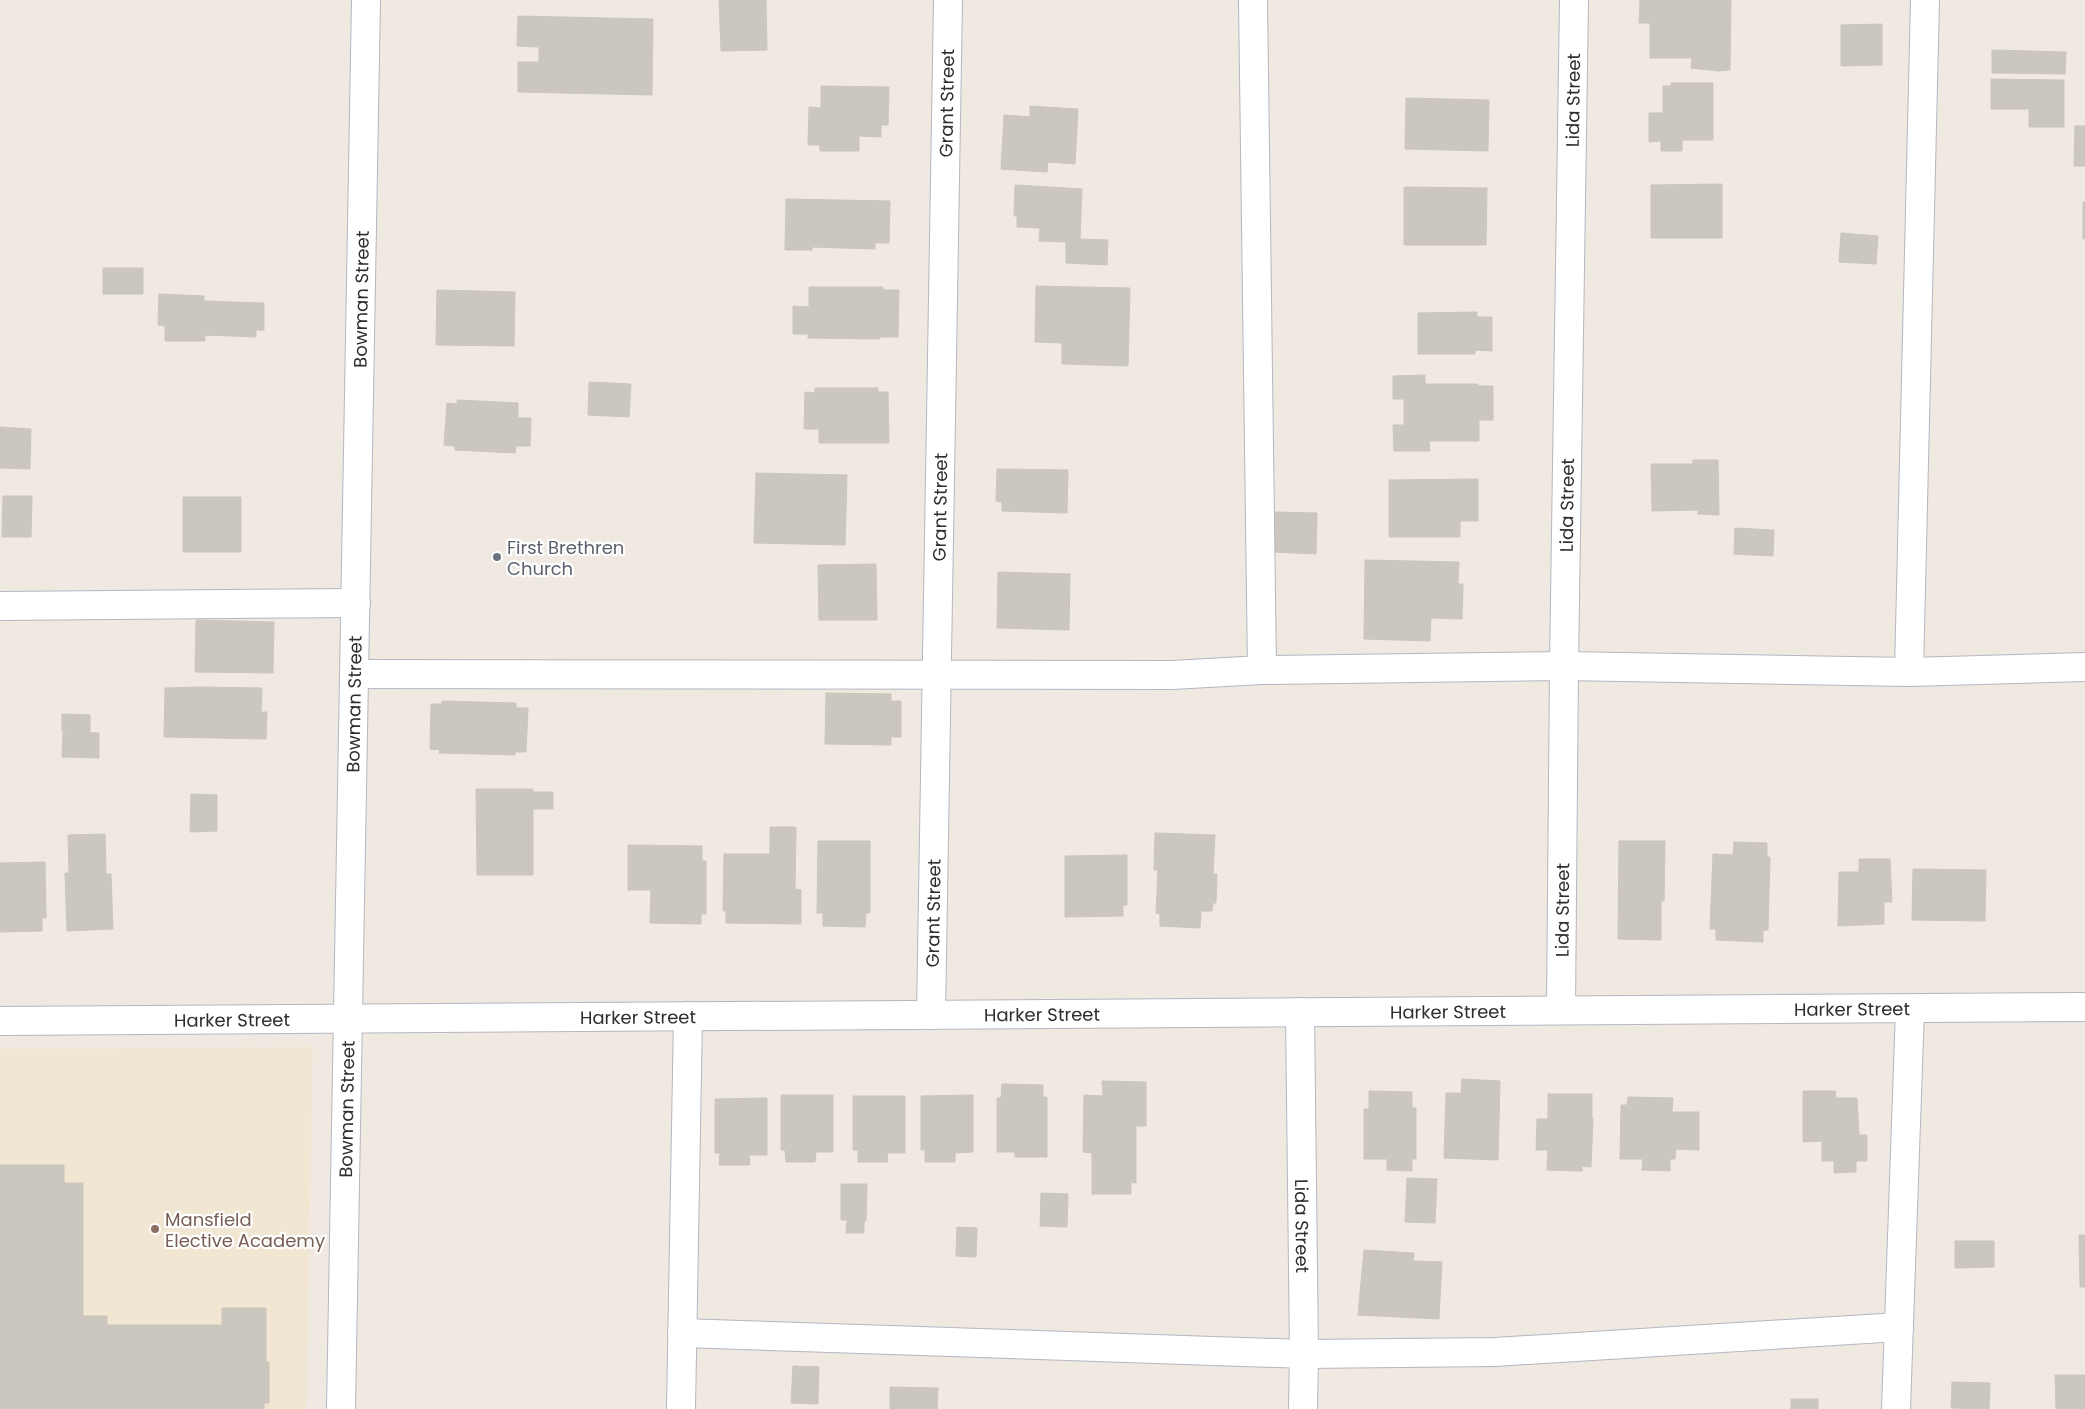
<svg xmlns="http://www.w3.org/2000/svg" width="2085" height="1409" font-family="Poppins,sans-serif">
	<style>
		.education { fill: #f0e6d1 }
		.building { fill: #cbc7bf; stroke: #cbc5ba }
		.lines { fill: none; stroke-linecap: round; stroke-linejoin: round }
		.minor-casing { stroke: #b4b7c1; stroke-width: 30 }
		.minor { stroke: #fff; stroke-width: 28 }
		.worship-dot { fill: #6b7280; stroke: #fff; stroke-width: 2 }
		.education-dot { fill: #8d6e63; stroke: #fff; stroke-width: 2 }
		.labels { text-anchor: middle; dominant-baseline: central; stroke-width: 4.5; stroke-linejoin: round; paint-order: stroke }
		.street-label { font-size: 18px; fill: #2e2e2e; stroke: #fff }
		.worship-label { font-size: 18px; fill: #5b616d; stroke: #fff; text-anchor: start }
		.education-label { font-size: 18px; fill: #785e54; stroke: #fff; text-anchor: start }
	</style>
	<rect width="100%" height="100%" fill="#efe9e1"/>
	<path class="education" d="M313,1047l-7,362h-306v-360z"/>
	<path class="building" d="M719,0h47l1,50 -46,1z
		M1640,0h91l-1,70 -12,1 -27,-3 1,-10h-42v-35h-11z
		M518,16l135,3 -1,76 -134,-3v-30h21v-15l-22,-1z
		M1882,24v41l-41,1v-41z
		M1992,50l74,2 -1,22 -73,-1z
		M1991,79l73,1v47h-35v-18h-38z
		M1671,83h42v57h-31v11h-21v-10l-12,1v-29h14v-27h8z
		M821,86l68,1 -1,38h-7v12l-22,-1v15h-39v-6h-12l1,-38 12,1z
		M1406,98l83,2 -1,51 -83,-2z
		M1030,106l48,3 -3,55 -27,-2 -1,10 -46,-3 3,-54 26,2z
		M2075,126h10v40h-11z
		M1722,184v54h-71v-53z
		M1015,185l67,4 -2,50 28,1 -1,25 -41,-2v-21l-27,-1 1,-13 -23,-1v-11h-3z
		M1404,187l83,1 -1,57h-82z
		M786,199l104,2 -1,42h-14v6l-63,-2v3h-27z
		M2083,202h2v37h-2z
		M1841,233l37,3 -2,28 -37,-2z
		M103,268h40v26h-40z
		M1036,286l94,2 -2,78 -66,-2v-21l-27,-1z
		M809,287h74v3h16l-1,47h-18v2l-72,-1v-4h-15v-28l16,1z
		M437,290l78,2 -1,54 -78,-1z
		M159,294l45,2v5l60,2v27h-8v7l-51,-2v6h-40v-15l-7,-1z
		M1477,312v5h15v34l-17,-1v4h-57v-41z
		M1425,375v9h53v2h15v34h-14v21h-50l1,10h-36l-1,-26h11v-26h-11v-23z
		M589,382l42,2 -2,33 -41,-2z
		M815,388h63v4h10l1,51h-70v-14h-15l1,-37 10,1z
		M457,400l61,3v15h13l-1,28h-14l-1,7 -60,-3v-4l-11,-1 3,-42 10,1z
		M0,427l31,2 -1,40 -30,-1z
		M1693,460h25l1,55 -21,-1v-4l-46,1 -1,-47h42z
		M997,469l71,1 -1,43 -65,-2v-9l-6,-1z
		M756,473l91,2 -2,70 -91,-2z
		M1478,479v42h-18v16h-71v-57z
		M3,496h29l-1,41h-29z
		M183,497h58v55h-58z
		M1274,512l43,1 -1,41 -43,-2z
		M1735,528l39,2 -1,26 -39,-2z
		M1365,560l94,2 -1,22h5l-1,35 -31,-1 -1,23 -66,-2z
		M876,564l1,56h-58l-1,-55z
		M998,572l72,2 -1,56 -72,-2z
		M196,620l78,2 -1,51 -78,-1z
		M199,687l63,1 -1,24h6l-1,27 -102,-2 1,-49z
		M826,693l65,1v7h10v36h-10v8l-66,-1z
		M442,701l74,2v5h12l-2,44h-11v3l-76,-2 1,-3 -10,-1 1,-45h11z
		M62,714l28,1v17l-28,-1z
		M63,732l36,1v25l-37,-1z
		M476,789h57v3h20v17h-20v66h-56z
		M191,794l26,1v36l-27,1z
		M770,827h26l-1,62 6,1v34l-75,-1v-12h-3l1,-57h46z
		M1155,833l60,2 -2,39h4l-1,29h-3l-1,8h-11l-1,17 -40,-2v-12l-4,-1 2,-43h-4z
		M105,834l1,40h5l2,55 -46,2 -2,-58h4l-1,-38z
		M818,841h52v72h-4l-1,14 -42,-1v-13h-6z
		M1619,841h46l-1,60h-3v39l-43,-1z
		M1734,842l33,1v14h3l-2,73h-5v12l-47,-2v-11h-6l3,-75 20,1z
		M628,845l74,1v15h4v53h-5v10l-51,-1 1,-33h-23z
		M1127,855v50h-4v11l-58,1v-61z
		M1859,859h31l2,43h-8v22l-46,2 1,-54h20z
		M45,862l1,56h-4v13l-42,1v-69z
		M1913,869l73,1 -1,51 -73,-1z
		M1462,1079l38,2 -2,79 -54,-2 2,-65h15z
		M1102,1081l44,1v44h-10v57l-5,-1v12h-39v-41l-9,-1 1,-57 19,1z
		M1002,1084l41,1v12h4v60h-32v-5h-18v-54h4z
		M1369,1091l43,1v16h4v51h-4v12l-25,-1v-11h-23v-50h5z
		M1803,1091h32l1,7h21l2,37h8v26h-11v11l-22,1v-12h-12v-20l-19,1z
		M1548,1094h44v25h1l-2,48 -9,-1v5l-35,-1 1,-20h-12l1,-31h11z
		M781,1095h52v57h-17l-1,10h-29l-1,-12h-4z
		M973,1095v57l-18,1v9h-30v-12h-4v-54z
		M853,1096h52v57h-18l1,9h-30v-12h-5z
		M1628,1097l45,1 -1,14h27v38l-23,-1 -1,10h-5v12l-28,-1 1,-11h-23l1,-54h6z
		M767,1098v57h-18l1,10h-31l1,-12h-5v-54z
		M0,1165h64v18h19v133h24v9h115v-17h44v54h3v41h-5v6h-264z
		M1407,1178l30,1 -2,44 -30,-1z
		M841,1184h26l-1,37h-2v12h-18l1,-13h-6z
		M1041,1193l27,1 -1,33 -27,-1z
		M957,1227l20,1 -1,29 -20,-1z
		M2079,1235h6v52h-5z
		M1955,1241h39v26l-39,1z
		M1364,1250l50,3 -1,8 29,1 -3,57 -81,-4z
		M793,1366l26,1 -1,37 -27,-1z
		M2055,1375h30v34h-29z
		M1952,1382l38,1 -1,26 -38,-1z
		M890,1387l48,1 -1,21h-47z
		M1791,1399h27v10h-27z"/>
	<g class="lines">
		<g class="minor-casing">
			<g id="minor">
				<path d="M1253,0l9,670"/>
				<path d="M0,606l356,-3"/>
				<path d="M1909,672l16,-672"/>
				<path d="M355,674l817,1 90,-5 302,-4 345,6 176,-5"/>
				<path id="s1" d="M1561,1010l3,-344 10,-666"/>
				<path id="s2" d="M1300,1012l4,342 -1,55"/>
				<path id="s3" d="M931,1015l17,-1015"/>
				<path id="s4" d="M0,1021l2085,-14"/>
				<path d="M682,1333l622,21 191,-2 404,-25"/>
				<path id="s5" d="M341,1409l25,-1409"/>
				<path d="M681,1409l7,-393"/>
				<path d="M1896,1409l14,-400"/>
			</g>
		</g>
		<use href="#minor" class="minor"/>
	</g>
	<circle class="worship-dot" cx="497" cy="557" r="5"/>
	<circle class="education-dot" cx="155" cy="1229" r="5"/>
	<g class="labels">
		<g class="street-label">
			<text stroke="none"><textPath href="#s1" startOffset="910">Lida Street</textPath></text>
			<text stroke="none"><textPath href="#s3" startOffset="912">Grant Street</textPath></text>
			<text stroke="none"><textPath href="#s5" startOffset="1110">Bowman Street</textPath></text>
			<text stroke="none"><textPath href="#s1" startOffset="505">Lida Street</textPath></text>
			<text stroke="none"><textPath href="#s3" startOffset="508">Grant Street</textPath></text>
			<text stroke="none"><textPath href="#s5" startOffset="705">Bowman Street</textPath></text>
			<text stroke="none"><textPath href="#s1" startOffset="100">Lida Street</textPath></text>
			<text stroke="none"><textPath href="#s3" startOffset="102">Grant Street</textPath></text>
			<text stroke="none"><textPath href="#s4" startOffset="1852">Harker Street</textPath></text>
			<text stroke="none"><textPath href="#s4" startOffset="1448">Harker Street</textPath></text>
			<text stroke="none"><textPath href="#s4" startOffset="1042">Harker Street</textPath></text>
			<text stroke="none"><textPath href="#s4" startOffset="638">Harker Street</textPath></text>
			<text stroke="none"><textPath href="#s4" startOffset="232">Harker Street</textPath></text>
			<text stroke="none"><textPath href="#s5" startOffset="300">Bowman Street</textPath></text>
			<text stroke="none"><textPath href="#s2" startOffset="214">Lida Street</textPath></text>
		</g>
		<g class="worship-label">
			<text x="507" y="547">First Brethren<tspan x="507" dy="21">Church</tspan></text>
		</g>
		<g class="education-label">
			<text x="165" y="1219">Mansfield<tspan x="165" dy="21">Elective Academy</tspan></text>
		</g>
	</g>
</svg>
